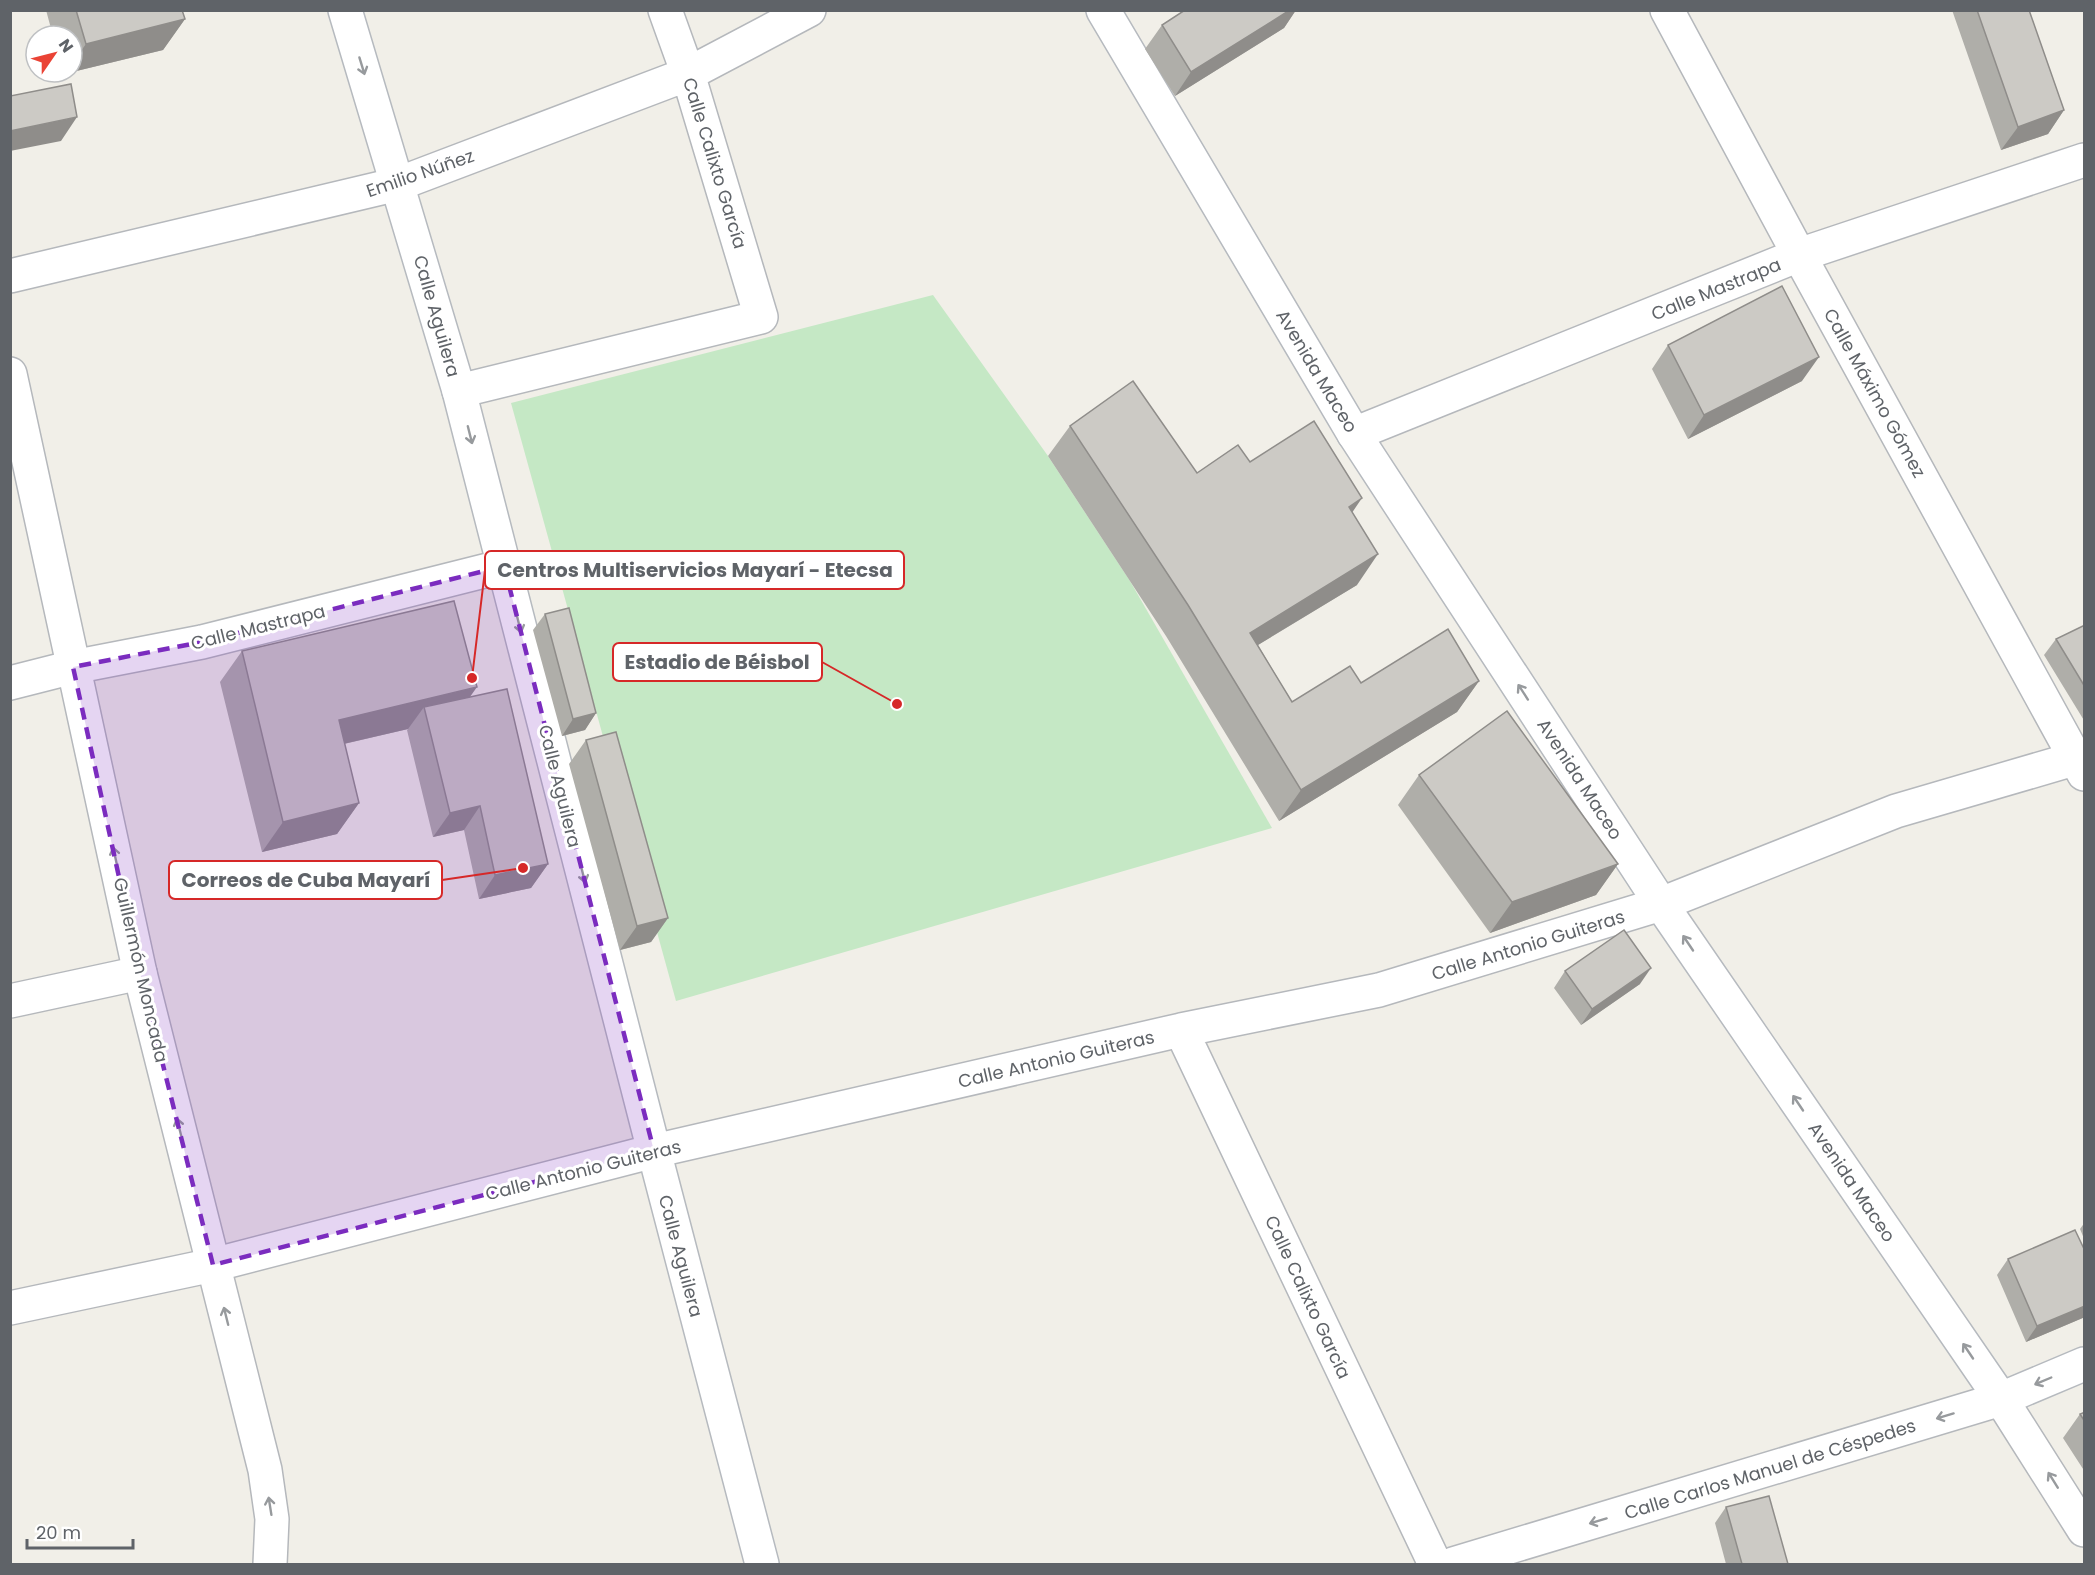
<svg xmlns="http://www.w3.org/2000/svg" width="2095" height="1575" font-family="Poppins,sans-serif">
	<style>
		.green { fill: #c5e8c5 }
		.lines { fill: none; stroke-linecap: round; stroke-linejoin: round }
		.minor-casing { stroke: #b5b8bc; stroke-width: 36 }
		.tertiary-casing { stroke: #b5b8bc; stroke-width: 36 }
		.secondary-casing { stroke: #b6babf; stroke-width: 36 }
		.minor { stroke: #fff; stroke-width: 33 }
		.tertiary { stroke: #fff; stroke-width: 33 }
		.secondary { stroke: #fff; stroke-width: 33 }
		.wall { fill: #afaea9 }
		.shaded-wall { fill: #8f8d8a }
		.building { fill: #cccac5; stroke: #8f8d8a; stroke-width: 1.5 }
		.oneway { stroke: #979a9d }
		.marked { fill: #7b2cbf; fill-opacity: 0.2; stroke: #7b2cbf; stroke-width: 4.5; stroke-dasharray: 12 8; stroke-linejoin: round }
		.labels { text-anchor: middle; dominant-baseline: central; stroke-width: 6; stroke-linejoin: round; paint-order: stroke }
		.street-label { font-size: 18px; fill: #5f6368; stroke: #fff }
		.leader { fill: none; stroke: #d62828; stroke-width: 2 }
		.callout-dot { fill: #d62828; stroke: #fff; stroke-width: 2 }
		.callout { fill: #fff; stroke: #d62828; stroke-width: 2 }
		.callout-label { font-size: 20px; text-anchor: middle; font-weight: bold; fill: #5f6368 }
	</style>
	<rect width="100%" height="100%" fill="#f1efe8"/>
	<path class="green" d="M933,295l115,161 82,125 142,247 -596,173 -165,-598z"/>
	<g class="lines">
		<g class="minor-casing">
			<path id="minor" d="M1667,10l132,245 285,519
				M10,276l388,-92 290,-110 121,-64
				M459,391l302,-74 -73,-243 -23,-64
				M1354,434l445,-179 285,-95
				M10,683l63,-16 129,-25 302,-76
				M10,1001l130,-28
				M1181,1030l254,534
				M10,1308l203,-43 441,-114 527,-121 198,-40 282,-86 235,-93 188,-55"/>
		</g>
		<g class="tertiary-casing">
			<path id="tertiary" d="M10,374l130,599 125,497 7,49 -2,45
				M1453,1564l548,-165 83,131"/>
		</g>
		<g class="secondary-casing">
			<path id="secondary" d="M345,10l114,381 195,760 108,413
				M1103,10l251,424 307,470 340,495 83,-35"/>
		</g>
		<use href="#minor" class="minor"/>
		<use href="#tertiary" class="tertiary"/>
		<use href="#secondary" class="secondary"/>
	</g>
	<path class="wall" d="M46,10h136l3,9 -22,31 -99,24 -1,-2h9v-36h-19z
		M1185,10h111l-12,18 -109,68 -30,-47 17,-24z
		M1952,10h77l35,100 -16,24 -47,16z
		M1668,345l134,36 -114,58 -36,-70z
		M1070,426l127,47 155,40 5,72 -99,60 34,57 69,-19 118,-2 -22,31 -178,109 -113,-185 -118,-180z
		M545,614l51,99 -11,17 -23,6 -29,-106z
		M2085,625v97l-41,-67 12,-16z
		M242,651l228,46 78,167 -17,24 -52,11 -15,-69 -31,7 -26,-107 1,-1 -64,15 15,59 -22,31 -75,18 -42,-170z
		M586,740l82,178 -17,24 -31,8 -51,-186z
		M1419,775l199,89 -22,31 -106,38 -92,-128z
		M1565,971l75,13 -59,41 -27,-37z
		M2085,1222v19l-5,-12z
		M2085,1251v66l-59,25 -29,-67 11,-16z
		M2085,1412v60l-22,-34 17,-24z
		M1726,1507l62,57h-62l-11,-41z"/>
	<path class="shaded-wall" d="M1290,10h6l-12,18 -109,68 16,-24z
		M185,19l-22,31 -99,24 2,-2h6v-9l14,-19z
		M2064,110l-16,24 -47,16 17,-23z
		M77,117l-16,24 -51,10v-20z
		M1819,357l-17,24 -114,58 16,-24z
		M1362,498l-21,31 8,-22z
		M1378,554l-21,31 -129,78 22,-30z
		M1479,681l-22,31 -178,109 22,-31z
		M477,687l-22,31 -31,-11 -16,22 -91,21 22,-30z
		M596,713l-11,17 -23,6 11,-17z
		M359,803l-22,31 -75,18 21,-30z
		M480,806l-16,24 -31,7 17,-24z
		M548,864l-17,24 -52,11 16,-24z
		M1618,864l-22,31 -106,38 22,-31z
		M668,918l-17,24 -31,8 17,-24z
		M1651,968l-11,16 -59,41 11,-16z
		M2085,1306v11l-59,25 11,-16z"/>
	<path class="building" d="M76,10h106l3,9 -99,25z
		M1185,10h105l-99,62 -29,-47z
		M1977,10h52l35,100 -46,17z
		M71,84l6,33 -67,14v-35z
		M1782,286l37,71 -115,58 -36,-70z
		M1133,381l64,92 41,-28 12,17 64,-41 48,77 -13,9 29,47 -128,79 42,69 58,-36 11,17 87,-54 31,52 -178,109 -113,-185 -118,-179z
		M454,601l23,86 -138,33 20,83 -76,19 -41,-171z
		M569,608l27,105 -23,6 -28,-105z
		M2085,625v62l-29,-48z
		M507,689l41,175 -53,11 -15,-69 -30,7 -26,-106z
		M1507,711l111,153 -106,38 -93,-127z
		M616,732l52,186 -31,8 -51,-186z
		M1624,930l27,38 -59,41 -27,-38z
		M2075,1230l10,21v55l-48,20 -29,-67z
		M2085,1412v10l-5,-8z
		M1769,1496l19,68h-46l-16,-57z"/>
	<defs><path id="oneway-shaft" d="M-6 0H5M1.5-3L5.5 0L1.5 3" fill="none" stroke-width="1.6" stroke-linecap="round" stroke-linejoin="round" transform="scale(1.5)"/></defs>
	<g class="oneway">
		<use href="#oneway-shaft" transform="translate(362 66) rotate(73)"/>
		<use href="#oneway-shaft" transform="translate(470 435) rotate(76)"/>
		<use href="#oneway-shaft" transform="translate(519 624) rotate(76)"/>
		<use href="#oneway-shaft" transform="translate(1523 692) rotate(-123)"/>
		<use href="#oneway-shaft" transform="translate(115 856) rotate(-102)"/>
		<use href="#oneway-shaft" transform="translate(583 874) rotate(76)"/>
		<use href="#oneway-shaft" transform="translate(1688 943) rotate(-124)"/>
		<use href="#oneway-shaft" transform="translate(1798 1103) rotate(-124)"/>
		<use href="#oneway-shaft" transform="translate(179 1127) rotate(-104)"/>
		<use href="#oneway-shaft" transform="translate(226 1316) rotate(-104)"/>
		<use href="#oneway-shaft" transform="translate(1968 1351) rotate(-124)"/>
		<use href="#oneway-shaft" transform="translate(2043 1381) rotate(157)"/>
		<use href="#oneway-shaft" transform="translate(1945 1416) rotate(163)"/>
		<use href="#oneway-shaft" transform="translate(2053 1480) rotate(-122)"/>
		<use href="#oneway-shaft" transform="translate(270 1506) rotate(-99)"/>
		<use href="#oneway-shaft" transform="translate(1598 1521) rotate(163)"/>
	</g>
	<path class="marked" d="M504,566l150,585 -441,114 -73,-292 -67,-306 129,-25z"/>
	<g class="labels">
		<g class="street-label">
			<text transform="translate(715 163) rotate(73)">Calle Calixto García</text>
			<text transform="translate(420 173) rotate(-19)">Emilio Núñez</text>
			<text transform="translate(1716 289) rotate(-22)">Calle Mastrapa</text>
			<text transform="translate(437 316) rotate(74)">Calle Aguilera</text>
			<text transform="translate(1317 371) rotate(59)">Avenida Maceo</text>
			<text transform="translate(1875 393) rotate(61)">Calle Máximo Gómez</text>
			<text transform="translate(258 627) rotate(-14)">Calle Mastrapa</text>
			<text transform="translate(1580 779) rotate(57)">Avenida Maceo</text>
			<text transform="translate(560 786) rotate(76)">Calle Aguilera</text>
			<text transform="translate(1528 945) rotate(-17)">Calle Antonio Guiteras</text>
			<text transform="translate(141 970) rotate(77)">Guillermón Moncada</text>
			<text transform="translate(1056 1059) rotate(-13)">Calle Antonio Guiteras</text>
			<text transform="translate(583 1170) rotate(-14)">Calle Antonio Guiteras</text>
			<text transform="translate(1852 1182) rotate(56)">Avenida Maceo</text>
			<text transform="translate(681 1256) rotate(75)">Calle Aguilera</text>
			<text transform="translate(1308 1297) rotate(65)">Calle Calixto García</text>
			<text transform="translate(1770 1469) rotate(-17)">Calle Carlos Manuel de Céspedes</text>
		</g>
	</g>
	<path class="leader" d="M472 678L485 570M897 704L822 662M523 868L442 880"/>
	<g class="callout-dot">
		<circle cx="472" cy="678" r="6"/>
		<circle cx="897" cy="704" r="6"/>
		<circle cx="523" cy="868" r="6"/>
	</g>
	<g class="callout">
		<rect x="485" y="551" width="419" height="38" rx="6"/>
		<rect x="613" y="643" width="209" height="38" rx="6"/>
		<rect x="169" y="861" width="273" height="38" rx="6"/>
	</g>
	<g class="callout-label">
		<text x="695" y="577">Centros Multiservicios Mayarí - Etecsa</text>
		<text x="717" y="669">Estadio de Béisbol</text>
		<text x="306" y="887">Correos de Cuba Mayarí</text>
	</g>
	<rect width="2095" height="1575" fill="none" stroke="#5f6368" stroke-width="24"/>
	<g transform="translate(54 54) rotate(55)"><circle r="28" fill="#ffffff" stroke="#bfc1c3" stroke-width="1.5"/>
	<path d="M0-4.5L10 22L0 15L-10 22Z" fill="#ea4335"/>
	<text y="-9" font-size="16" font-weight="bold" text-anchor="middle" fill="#5f6368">N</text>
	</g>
	<path d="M27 1539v9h106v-9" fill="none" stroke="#5f6368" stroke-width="3"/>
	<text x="36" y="1539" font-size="18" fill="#5f6368" stroke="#ffffff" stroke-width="4.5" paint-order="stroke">20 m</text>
</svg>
